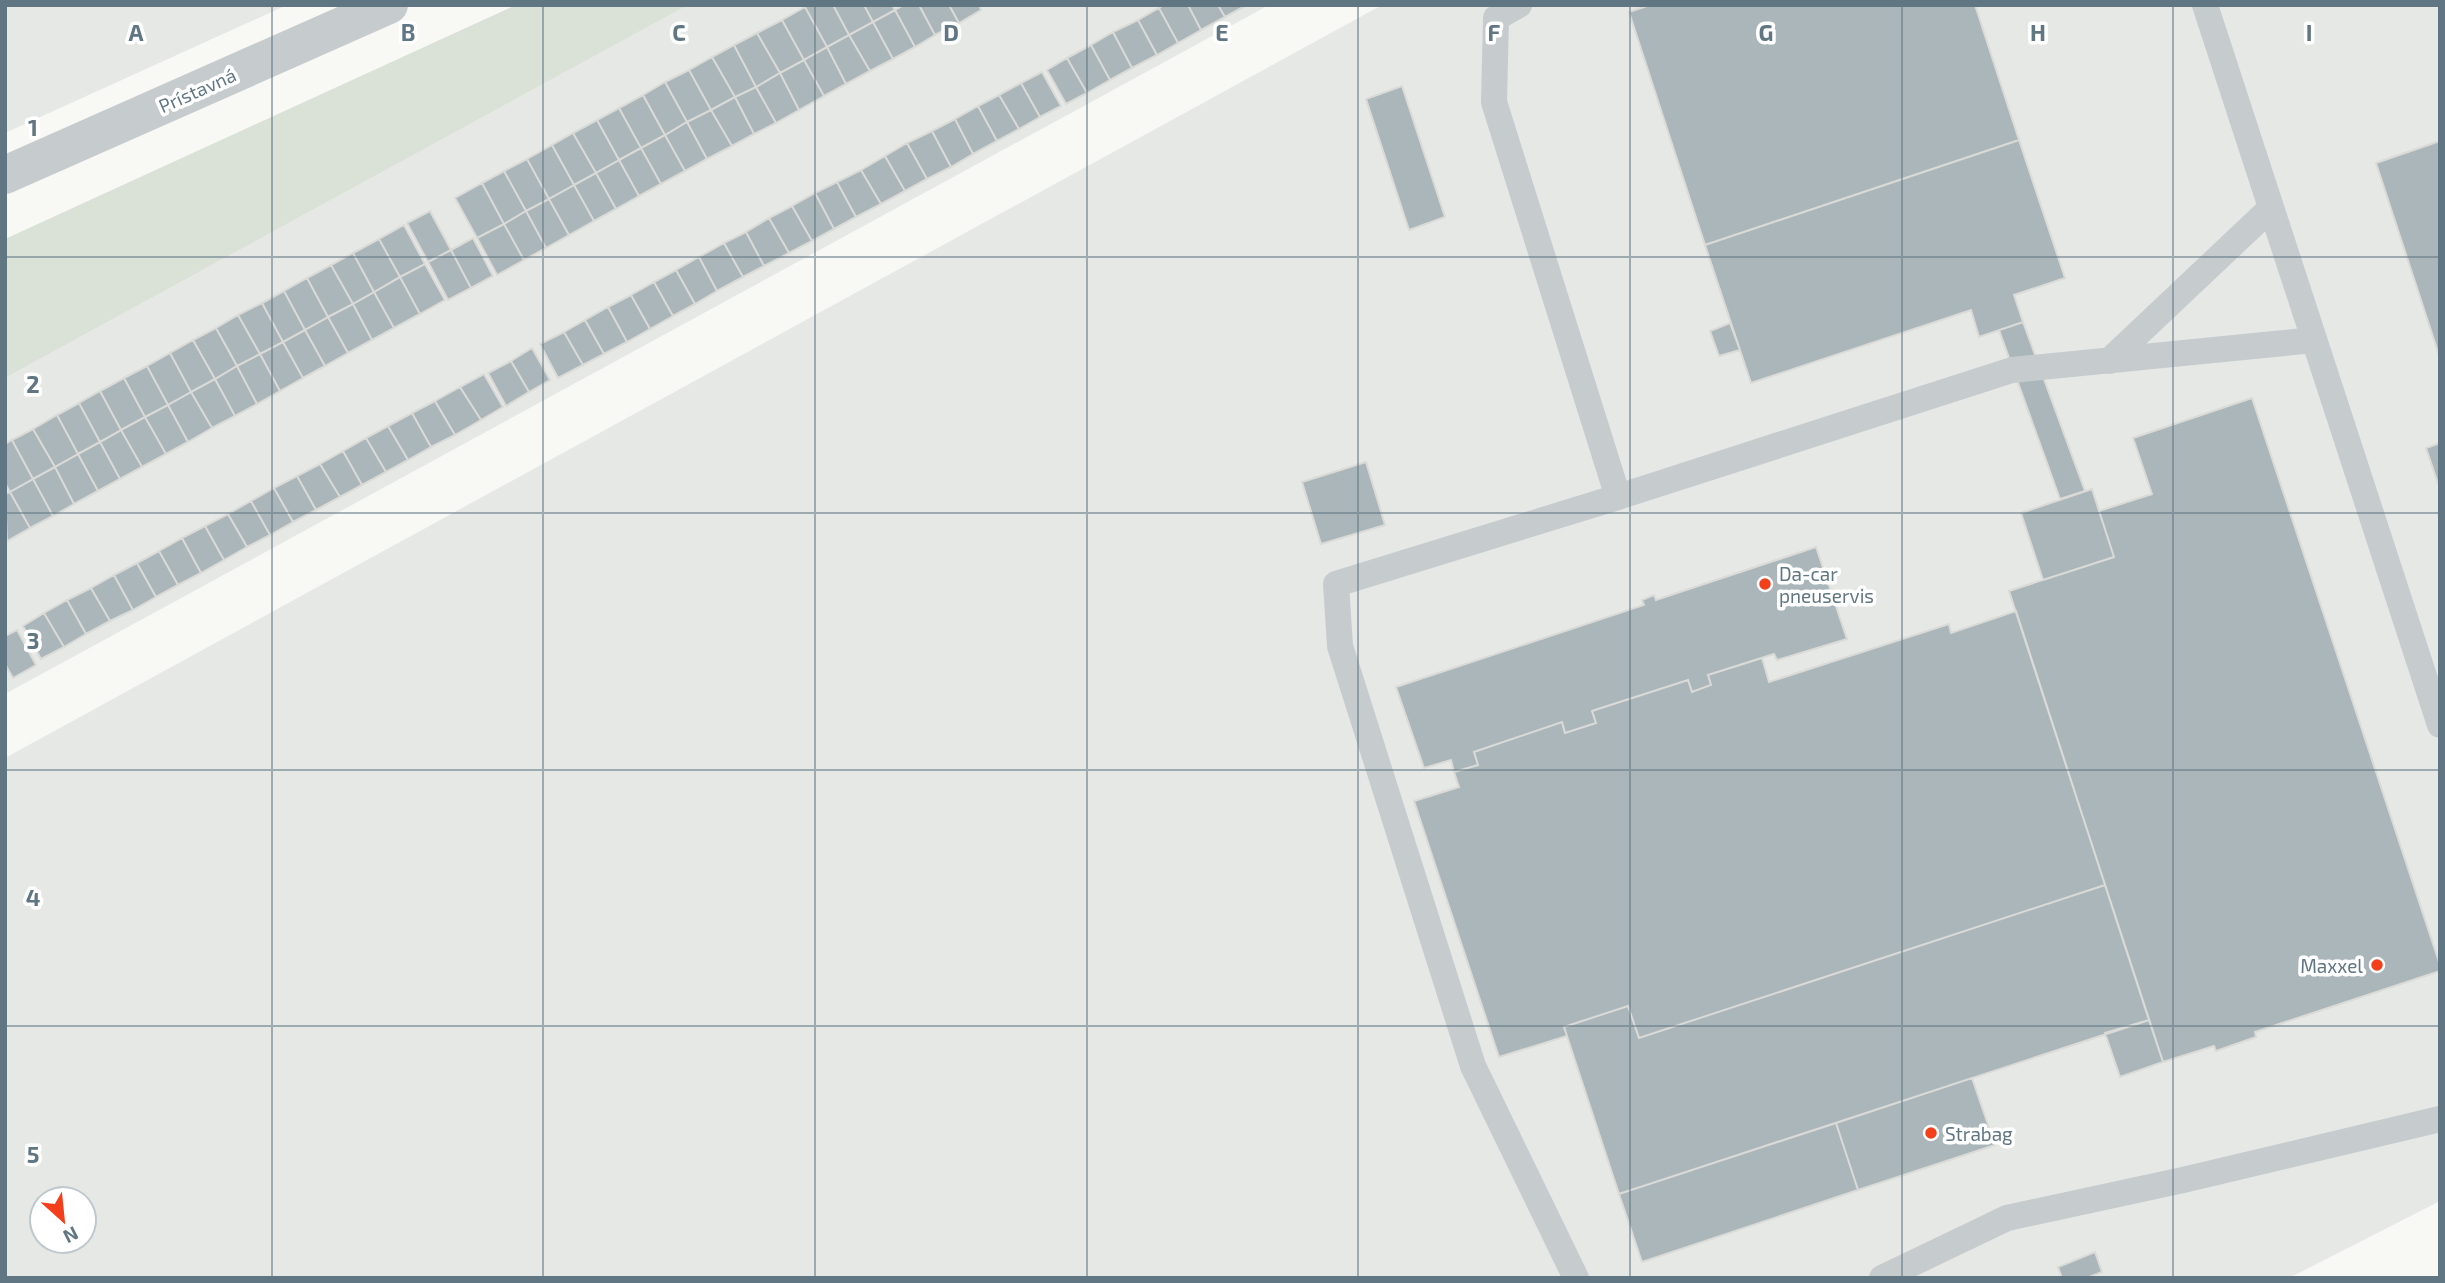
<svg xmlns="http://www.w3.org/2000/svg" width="2445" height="1283" font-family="'Exo 2',sans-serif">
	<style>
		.built { fill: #e6e8e6; fill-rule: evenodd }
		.green { fill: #dae1d6 }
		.building { fill: #abb6bb; stroke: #dadad7; stroke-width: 2 }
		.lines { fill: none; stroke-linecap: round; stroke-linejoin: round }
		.lane { stroke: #c6cbce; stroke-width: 26 }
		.street { stroke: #c6cbce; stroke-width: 38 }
		.grid { fill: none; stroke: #607683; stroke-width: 2; stroke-opacity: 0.55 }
		.poi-dot { fill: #f33f1a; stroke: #fff; stroke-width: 2.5 }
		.labels { text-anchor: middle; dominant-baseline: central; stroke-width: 7; stroke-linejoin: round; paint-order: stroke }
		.street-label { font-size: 19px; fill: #607683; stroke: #fff }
		.poi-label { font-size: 19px; fill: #607683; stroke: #fff; text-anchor: start }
		.grid-label { font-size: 23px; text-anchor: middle; font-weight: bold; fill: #607683; stroke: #fff; stroke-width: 7; stroke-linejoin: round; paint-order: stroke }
	</style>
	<rect width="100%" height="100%" fill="#f8f8f5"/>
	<path class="built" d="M5,5h282l-282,128z
		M688,5h581l-1264,689v-316z
		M1382,5h1058v1196l-151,77h-2284v-520zM42,1199h42v42h-42z"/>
	<path class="green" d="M516,5h172l-683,373v-139z"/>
	<path class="building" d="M808,5h25l16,30 -22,12 -22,-40z
		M833,5h31l9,17 -24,13z
		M864,5h28l3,5 -22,12z
		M904,5h15l16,30 -20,12 -20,-37z
		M919,5h30l10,18 -24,12z
		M949,5h30l2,5 -22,13z
		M1164,5h24l13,25 -23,13 -19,-35z
		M1188,5h30l7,12 -24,13z
		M1218,5h29l-22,12z
		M1650,5h325l44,135 -314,105 -76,-233z
		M805,7l22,40 -23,13 -22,-40z
		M1159,8l19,35 -21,12 -19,-35z
		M895,10l20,37 -22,12 -20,-37z
		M782,20l22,40 -24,13 -23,-40z
		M1138,20l19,35 -25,13 -19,-36z
		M873,22l20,37 -23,12 -21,-36z
		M1113,32l19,36 -22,12 -19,-35z
		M757,33l23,40 -24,14 -22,-42z
		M849,35l21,36 -24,13 -19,-37z
		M734,45l22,42 -21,10 -23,-40z
		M1091,45l19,35 -23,13 -20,-35z
		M827,47l19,37 -22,12 -20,-36z
		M712,57l23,40 -24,13 -22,-40z
		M1067,58l20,35 -21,11 -19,-34z
		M804,60l20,36 -25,14 -19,-37z
		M689,70l22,40 -24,12 -22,-40z
		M1042,72l19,34 -21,11 -19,-34z
		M780,73l19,37 -23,13 -20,-36z
		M665,82l22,40 -22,13 -22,-40z
		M1021,83l19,34 -21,12 -20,-34z
		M1402,86l43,131 -36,13 -43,-131z
		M756,87l20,36 -22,11 -19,-37z
		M643,95l22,40 -24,13 -22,-40z
		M999,95l20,34 -22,12 -19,-35z
		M735,97l19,37 -22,12 -21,-36z
		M978,106l19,35 -24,13 -18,-35z
		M619,108l22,40 -22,12 -22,-40z
		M711,110l21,36 -25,13 -20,-37z
		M955,119l18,35 -22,13 -19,-36z
		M597,120l22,40 -23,13 -23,-40z
		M687,122l20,37 -22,12 -20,-36z
		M932,131l19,36 -24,12 -20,-36z
		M573,133l23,40 -22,12 -22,-40z
		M665,135l20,36 -24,13 -20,-36z
		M2019,140l46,138 -51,17 9,27 -44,15 -8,-27 -220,73 -46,-138z
		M2440,141v217l-64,-195z
		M907,143l20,36 -22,12 -20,-35z
		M552,145l22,40 -25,14 -22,-40z
		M641,148l20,36 -22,12 -20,-36z
		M885,156l20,35 -24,13 -20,-34z
		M527,159l22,40 -23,12 -22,-40z
		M619,160l20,36 -23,13 -20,-36z
		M861,170l20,34 -25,13 -19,-35z
		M504,171l22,40 -22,13 -22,-41z
		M596,173l20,36 -22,12 -20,-36z
		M837,182l19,35 -22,12 -19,-36z
		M482,183l22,41 -27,14 -22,-40z
		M574,185l20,36 -25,14 -20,-36z
		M815,193l19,36 -22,12 -20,-35z
		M549,199l20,36 -23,13 -20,-37z
		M792,206l20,35 -23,12 -20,-35z
		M430,211l21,39 -23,12 -21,-39z
		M526,211l20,37 -22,12 -20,-36z
		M769,218l20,35 -25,13 -18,-34z
		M504,224l20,36 -27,15 -20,-37z
		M404,225l21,39 -25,13 -21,-38z
		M746,232l18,34 -21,11 -19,-34z
		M473,238l20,38 -22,12 -20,-38z
		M379,239l21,38 -26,15 -21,-39z
		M724,243l19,34 -26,14 -18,-34z
		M451,250l20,38 -23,12 -20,-38z
		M353,253l21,39 -21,12 -22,-39z
		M699,257l18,34 -22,13 -19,-34z
		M425,264l20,36 -25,14 -20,-37z
		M331,265l22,39 -25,13 -21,-39z
		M676,270l19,34 -22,12 -19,-34z
		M400,277l20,37 -26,14 -20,-36z
		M307,278l21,39 -23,13 -21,-39z
		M654,282l19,34 -23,13 -19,-34z
		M284,291l21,39 -22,12 -21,-39z
		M374,292l20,36 -22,12 -19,-36z
		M631,295l19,34 -23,13 -19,-35z
		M262,303l21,39 -23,12 -22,-39z
		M353,304l19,36 -24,13 -20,-36z
		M608,307l19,35 -23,12 -19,-34z
		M238,315l22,39 -23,12 -21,-38z
		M328,317l20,36 -23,13 -20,-36z
		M585,320l19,34 -21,11 -19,-33z
		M2023,322l62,169 -25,8 -61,-169z
		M1730,323l10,27 -21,6 -9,-25z
		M216,328l21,38 -22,13 -22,-39z
		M305,330l20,36 -22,12 -20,-36z
		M564,332l19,33 -25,13 -18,-34z
		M193,340l22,39 -24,13 -21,-39z
		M283,342l20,36 -23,13 -20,-37z
		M532,348l18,32 -21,12 -18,-31z
		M170,353l21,39 -23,13 -21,-39z
		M260,354l20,37 -23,13 -20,-38z
		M511,361l18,31 -23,14 -18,-33z
		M147,366l21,39 -23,12 -21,-39z
		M237,366l20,38 -22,12 -20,-37z
		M484,374l19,33 -22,13 -21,-33z
		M124,378l21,39 -24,13 -21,-39z
		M215,379l20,37 -23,12 -21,-36z
		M460,387l21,33 -26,15 -20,-34z
		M100,391l21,39 -21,12 -21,-39z
		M191,392l21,36 -24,14 -20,-37z
		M2252,398l188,567v6l-185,61 1,5 -40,14 -2,-5 -51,16 -154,-471 105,-34 -15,-46 53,-17 -19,-56z
		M435,401l20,34 -24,12 -19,-34z
		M79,403l21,39 -22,12 -21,-39z
		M168,405l20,37 -22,12 -21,-37z
		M412,413l19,34 -23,13 -20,-34z
		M57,415l21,39 -23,13 -22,-38z
		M145,417l21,37 -24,13 -21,-37z
		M388,426l20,34 -22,12 -20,-34z
		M33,429l22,38 -22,12 -21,-39z
		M121,430l21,37 -22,12 -20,-37z
		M366,438l20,34 -24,13 -19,-34z
		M12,440l21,39 -23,13 -5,-9v-39z
		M100,442l20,37 -22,12 -20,-37z
		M2440,443v46l-14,-41z
		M343,451l19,34 -22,12 -20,-33z
		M78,454l20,37 -24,13 -19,-37z
		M1366,462l19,63 -64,19 -19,-62z
		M320,464l20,33 -24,13 -19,-34z
		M55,467l19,37 -21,12 -20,-37z
		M297,476l19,34 -23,12 -19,-34z
		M33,479l20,37 -23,12 -20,-36z
		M274,488l19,34 -23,13 -19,-34z
		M2092,489l22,68 -71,23 -22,-67z
		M10,492l20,36 -23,13 -2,-47z
		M251,501l19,34 -23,12 -19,-33z
		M228,514l19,33 -23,13 -19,-34z
		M205,526l19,34 -23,13 -19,-35z
		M182,538l19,35 -23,12 -19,-34z
		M1816,547l31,92 -70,21 -3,-6 -66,21 3,10 -19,7 -4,-12 -96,31 4,12 -31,10 -3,-11 -88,30 4,13 -24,7 -3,-12 -27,8 -28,-81 248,-82 -2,-5 12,-5 2,5z
		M159,551l19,34 -22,12 -19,-34z
		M137,563l19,34 -23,13 -19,-35z
		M114,575l19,35 -23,11 -19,-33z
		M91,588l19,33 -24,13 -19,-34z
		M67,600l19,34 -22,13 -20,-34z
		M2016,611l89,274 -466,153 -11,-32 -64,21 3,9 -68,21 -85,-256 45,-14 -5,-15 24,-7 -4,-13 88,-30 3,11 31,-10 -4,-12 96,-31 4,12 19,-7 -3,-10 54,-17 7,24 180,-58 2,9z
		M44,613l20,34 -23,12 -18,-33z
		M17,630l19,35 -23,13 -8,-14v-28z
		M2105,885l44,135 -530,174 -55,-167 64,-21 11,32z
		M2149,1020l14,42 -43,15 -15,-44z
		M1972,1078l23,67 -137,45 -22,-67z
		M1836,1123l22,67 -216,72 -23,-68z
		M2095,1252l7,20 -15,6h-25l-4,-11z"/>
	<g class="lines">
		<path class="lane" d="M1519,5l-23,13 -2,84 124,395 -282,87 4,62 133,420 103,212
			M2205,5l235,720
			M2109,361l162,-153
			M1618,497l394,-127 302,-30
			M1882,1278l125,-60 176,-38 257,-61"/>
		<path class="street" d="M5,175l384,-170"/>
	</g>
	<path class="grid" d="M272,5v1273M543,5v1273M815,5v1273M1087,5v1273M1358,5v1273M1630,5v1273M1902,5v1273M2173,5v1273M5,257h2435M5,513h2435M5,770h2435M5,1026h2435"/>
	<g class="poi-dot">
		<circle cx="1765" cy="584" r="7"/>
		<circle cx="2377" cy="965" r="7"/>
		<circle cx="1931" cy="1133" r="7"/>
	</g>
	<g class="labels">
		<g class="street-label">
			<text transform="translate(197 90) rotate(-24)">Prístavná</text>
		</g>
		<g class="poi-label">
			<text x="1779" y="573">Da-car<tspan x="1779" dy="22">pneuservis</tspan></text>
			<text x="2363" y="965" text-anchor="end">Maxxel</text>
			<text x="1945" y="1133">Strabag</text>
		</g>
	</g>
	<g class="grid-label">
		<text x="136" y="41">A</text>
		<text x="408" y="41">B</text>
		<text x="679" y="41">C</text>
		<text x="951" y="41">D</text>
		<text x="1222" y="41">E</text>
		<text x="1494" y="41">F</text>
		<text x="1766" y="41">G</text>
		<text x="2038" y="41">H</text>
		<text x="2309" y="41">I</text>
		<text x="33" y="136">1</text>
		<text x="33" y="393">2</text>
		<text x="33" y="649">3</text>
		<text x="33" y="906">4</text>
		<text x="33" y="1163">5</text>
	</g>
	<rect width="2445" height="1283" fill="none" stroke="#607683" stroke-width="14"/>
	<g transform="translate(63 1220) rotate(153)"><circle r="33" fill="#ffffff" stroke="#bfc8cd" stroke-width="2"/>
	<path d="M0-5L12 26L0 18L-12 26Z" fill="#f33f1a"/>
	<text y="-10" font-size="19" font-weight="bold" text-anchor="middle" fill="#607683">N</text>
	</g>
</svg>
